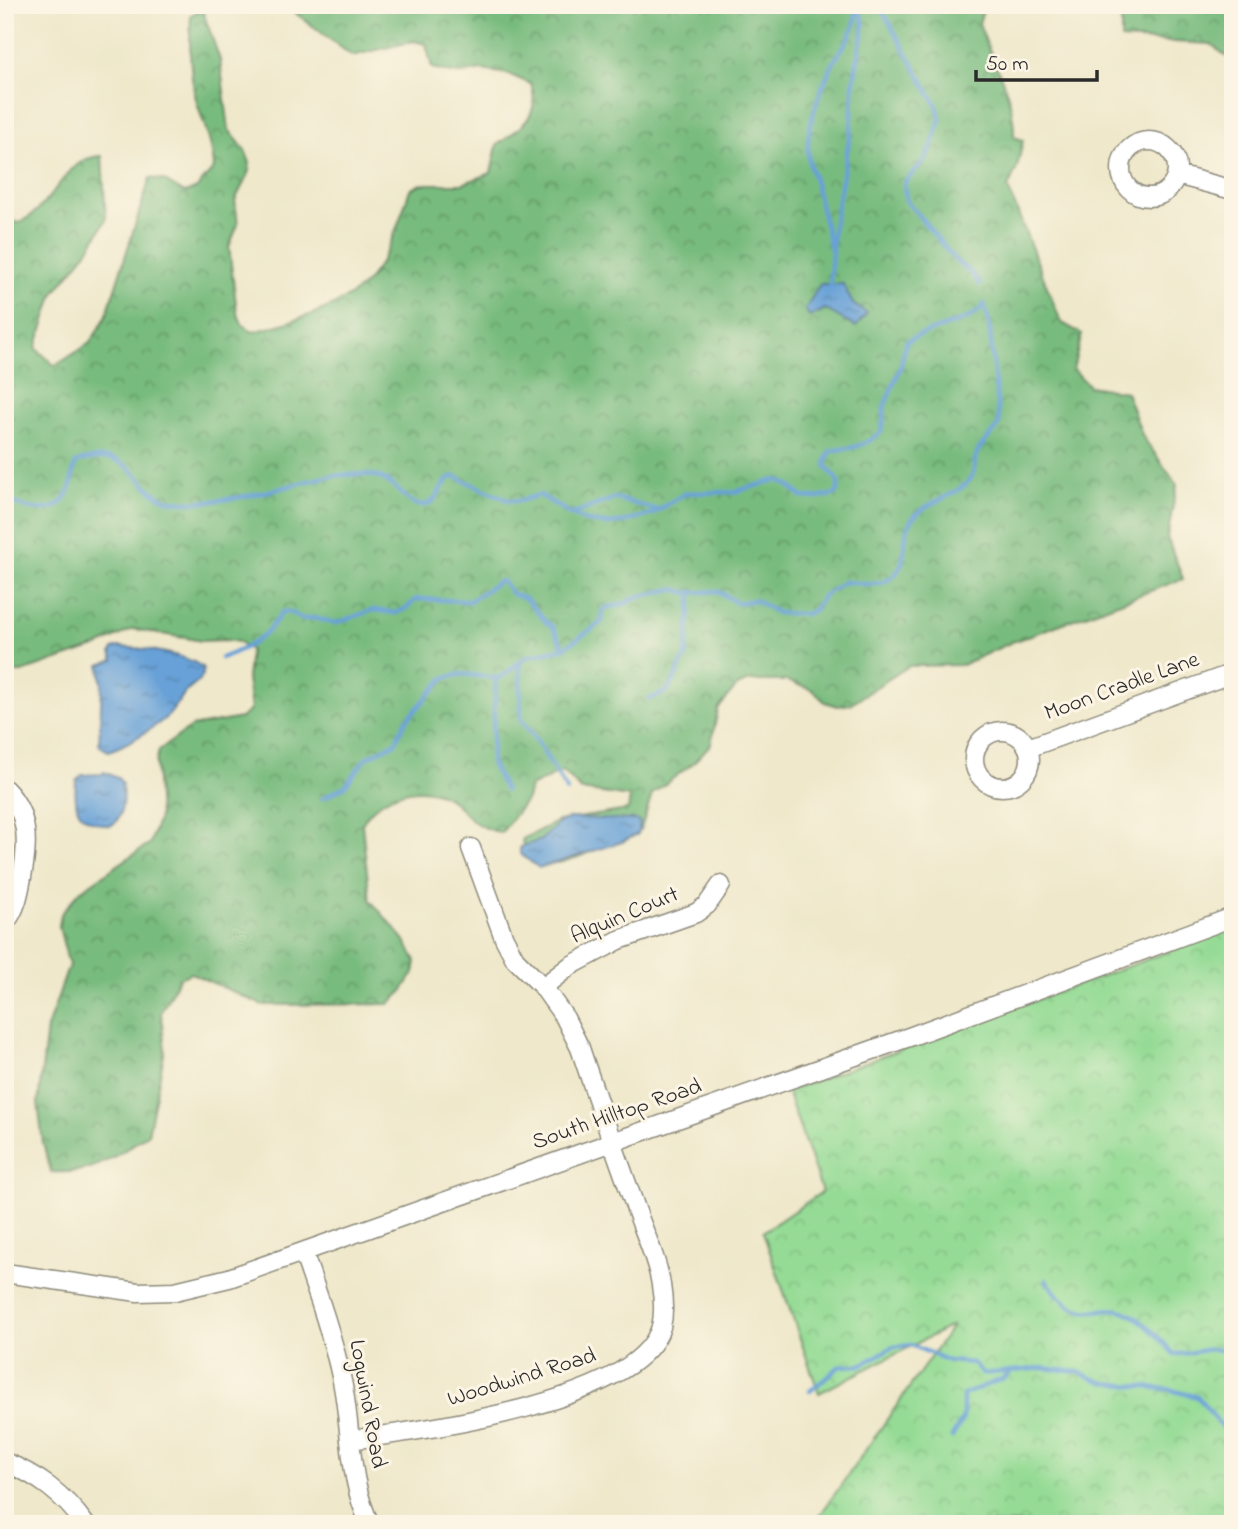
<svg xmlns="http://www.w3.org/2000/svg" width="1238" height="1529" font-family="'Indie Flower',sans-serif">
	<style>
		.forest { fill: url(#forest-crowns); stroke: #527354; stroke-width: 2 }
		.park { fill: url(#park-crowns); stroke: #608360; stroke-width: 2 }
		.water { fill: url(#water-ripples); stroke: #496681; stroke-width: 2 }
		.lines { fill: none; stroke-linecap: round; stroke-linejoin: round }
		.stream { stroke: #67a1d7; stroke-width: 4.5 }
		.street-casing { stroke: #8d8a7b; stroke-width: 21 }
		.street { stroke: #fff; stroke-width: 18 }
		.labels { text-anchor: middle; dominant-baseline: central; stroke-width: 6; stroke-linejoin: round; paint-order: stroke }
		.street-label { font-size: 23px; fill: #2b2b2b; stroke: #fcf5e5 }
	</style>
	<defs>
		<pattern id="forest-crowns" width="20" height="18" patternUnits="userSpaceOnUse" patternTransform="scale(1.75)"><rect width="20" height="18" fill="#78bb7e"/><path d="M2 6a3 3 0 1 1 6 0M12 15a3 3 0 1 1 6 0" fill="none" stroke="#639867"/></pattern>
		<pattern id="park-crowns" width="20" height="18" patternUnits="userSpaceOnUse" patternTransform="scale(1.75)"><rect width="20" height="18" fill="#95db95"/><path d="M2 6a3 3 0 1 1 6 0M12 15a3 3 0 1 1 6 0" fill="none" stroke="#81bc81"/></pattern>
		<pattern id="water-ripples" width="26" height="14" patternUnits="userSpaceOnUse" patternTransform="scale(1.75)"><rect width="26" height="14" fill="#67a1d7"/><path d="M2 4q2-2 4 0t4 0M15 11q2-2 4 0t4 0" fill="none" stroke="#5583af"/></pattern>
	</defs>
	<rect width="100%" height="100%" fill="#fcf5e5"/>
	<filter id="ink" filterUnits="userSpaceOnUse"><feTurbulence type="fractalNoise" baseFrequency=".0143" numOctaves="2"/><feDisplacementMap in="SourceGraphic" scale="14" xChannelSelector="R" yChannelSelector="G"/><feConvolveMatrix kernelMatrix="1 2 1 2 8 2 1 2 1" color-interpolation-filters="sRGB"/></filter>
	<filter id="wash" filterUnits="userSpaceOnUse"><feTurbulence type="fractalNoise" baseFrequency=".00686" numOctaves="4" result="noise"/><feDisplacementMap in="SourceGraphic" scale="28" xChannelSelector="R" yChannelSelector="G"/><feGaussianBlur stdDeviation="1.57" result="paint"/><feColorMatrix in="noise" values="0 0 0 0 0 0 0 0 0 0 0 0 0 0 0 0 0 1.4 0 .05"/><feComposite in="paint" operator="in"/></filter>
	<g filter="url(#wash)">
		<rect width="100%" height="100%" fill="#efe8cb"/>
		<path class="forest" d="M285,5h706l-8,6 -4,12c13,41 36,69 35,114l9,3 -6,28 -9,20 53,134 21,12 -9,35 16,17 37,6 17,45 34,48 -10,52 16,42 -171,63 -50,23 -53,1 -59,38 -12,2 -13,-4 -12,-12 -26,-9h-38l-12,5 -19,23 -7,35 -19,20 -40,30 -11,35 -59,27 -23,7h-27l-8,-11 -2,-13 36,-18 70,-11 2,-13 -49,-7 -18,-19 -33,16 -3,12 -26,34c-8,-3 -18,-5 -25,-10 -11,-7 -18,-20 -29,-26 -30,-16 -69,-2 -85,27l8,76 34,39 12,22 -2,12 -13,20 -12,11 -127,1 -71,-32 -12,5 -18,34 4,38 -17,84c-33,23 -55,41 -97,38l-8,-29 -5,-40 9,-75 22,-63 -10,-38 2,-13 19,-23 70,-48 9,-26 -3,-54 3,-13 32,-23 50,-9 10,-9 -4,-30 3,-29 -11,-8 -13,-2 -24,1 -69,-12 -35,17 -76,26h-17v-455l12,6c35,-11 46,-67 85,-67l4,64 -19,32 -33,41 -18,55 19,18 35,-23 16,-26 44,-139 13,2 22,13 12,-5 17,-20c-1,-23 -10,-43 -17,-65 -8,-28 -8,-59 -6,-88l11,-6 18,51 9,70 16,20 5,13 -2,12 -13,25 3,24 -9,23 8,65 5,12 11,8c34,-9 95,-25 117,-54 20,-26 30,-58 40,-89l11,-5h41l29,-11 6,-28c23,-17 45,-29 34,-61l-23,-10 -26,-4 -25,4 -25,-6 -6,-24 -12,-3 -62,15z
			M1121,5h112v57l-22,-18 -90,-5z"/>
		<path class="park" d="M1233,928v596h-419l139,-199 -134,68 -56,-161 59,-40 -35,-101z"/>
		<path class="water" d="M820,284h23l10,20 14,9 -11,14 -31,-18 -15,8 -5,-7z
			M118,647c24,1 67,6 85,21 2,14 -10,16 -18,25 -6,7 -10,15 -16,22 -12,11 -45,32 -61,36l-8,-5 -1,-3 3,-58 -2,-20 14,-5 -3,-7 2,-4z
			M104,772l14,6 4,5c1,15 3,35 -12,43 -31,-6 -37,-13 -34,-45l6,-6 20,-1z
			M569,818l67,2 4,2 -2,12 -16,8 -83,26 -19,-14v-7l21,-7 19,-18z"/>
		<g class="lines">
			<path class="stream" d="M879,5l58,101 3,13 -7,24 -8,17 -21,23 2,17 50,61 15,12 9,11
				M831,249l-18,-74c-15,-32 6,-85 22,-115 11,-19 23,-31 21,-54
				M830,285l3,-56 18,-100 2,-43 11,-62 -6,-19
				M5,497c18,14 54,21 64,-6 4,-9 3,-19 7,-28 7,-4 13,-4 21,-5 39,-4 44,38 76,43 31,4 67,-3 96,-10 25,-5 49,-15 74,-16 12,-1 31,-2 42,5 12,6 25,28 40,25 14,-2 15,-24 29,-29l54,24 11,1 21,-6 32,20 18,7 15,2 15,-1 32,-9 34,-21 48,-1 42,-12 11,4 15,13 16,1 17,-4 3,-3v-10l-12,-15 1,-7 4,-8 24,-4 14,-6 12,-9 3,-15v-10l16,-38 6,-27c19,-13 70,-19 78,-38
				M573,514l42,-16 42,12
				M221,658c29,-11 44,-19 61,-46h8l12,7 12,-1 22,5 37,-13 23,3 11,-5 9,-9 54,2 29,-20 4,1 9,12 14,5 20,23 6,4 12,22
				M520,661l1,59 14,18 32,53
				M496,678l-5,85 14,27
				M649,699c5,-2 12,-4 16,-7 11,-8 12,-25 21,-35l6,-65
				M323,798l22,-12 21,-28 29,-15 10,-21 39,-44 18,-4 34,4 7,-2 23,-19 38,-9 35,-24 3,-3v-9l3,-4 19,-4 13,-7 36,-8 15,4 30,-2 19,12 18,-3 23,13 28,1 8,-4 9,-14 21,-14c17,0 30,7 47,-4 20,-14 8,-43 22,-60 13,-16 39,-20 54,-35 9,-8 6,-19 10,-30 5,-12 18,-18 22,-30l-10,-101 -5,-18
				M1046,1280c9,13 22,28 38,31 13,2 25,-5 39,0 20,7 37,28 51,43 24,0 34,-9 59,-2
				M810,1391l30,-25 21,-1 32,-18 18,-2 38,16 24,2 9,11 61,-6 35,4 27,11 62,6 31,8 28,35 7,3
				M952,1437l11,-19v-23l41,-17 6,-5"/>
		</g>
	</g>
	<g filter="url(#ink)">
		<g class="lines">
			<g class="street-casing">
				<path id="street" d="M1121 169a28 28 0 1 1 56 0a28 28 0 1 1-56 0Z
					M1177,175l56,15
					M974 759a28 28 0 1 1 56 0a28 28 0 1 1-56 0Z
					M1028,748l205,-75
					M5,789c25,25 23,56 17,88 -3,17 -6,33 -17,46
					M543,987l27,-21 49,-26 77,-27 11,-8 14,-20
					M303,1252c15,43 30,85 39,129 10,48 6,99 28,143
					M5,1273l133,19 37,-1 54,-13 680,-241 324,-120
					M350,1440c69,-9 288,-37 311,-113 3,-12 2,-30 0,-42 -3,-24 -17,-53 -25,-76 -19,-53 -38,-107 -56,-161l-15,-30 -22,-31 -28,-28 -11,-21 -33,-90
					M5,1462c34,14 58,32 80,62"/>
			</g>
			<use href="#street" class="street"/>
		</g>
	</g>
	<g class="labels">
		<g class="street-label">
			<text transform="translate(1122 687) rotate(-20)">Moon Cradle Lane</text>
			<text transform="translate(625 916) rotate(-23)">Alquin Court</text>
			<text transform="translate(617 1115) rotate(-19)">South Hilltop Road</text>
			<text transform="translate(522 1378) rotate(-17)">Woodwind Road</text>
			<text transform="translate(367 1404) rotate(80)">Logwind Road</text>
		</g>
	</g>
	<rect width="1238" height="1529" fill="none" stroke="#fcf5e5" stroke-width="28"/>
	<path d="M976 70v10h121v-10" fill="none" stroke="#2b2b2b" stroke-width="3.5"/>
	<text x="986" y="70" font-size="21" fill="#2b2b2b" stroke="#fcf5e5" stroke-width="5" paint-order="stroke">50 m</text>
</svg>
